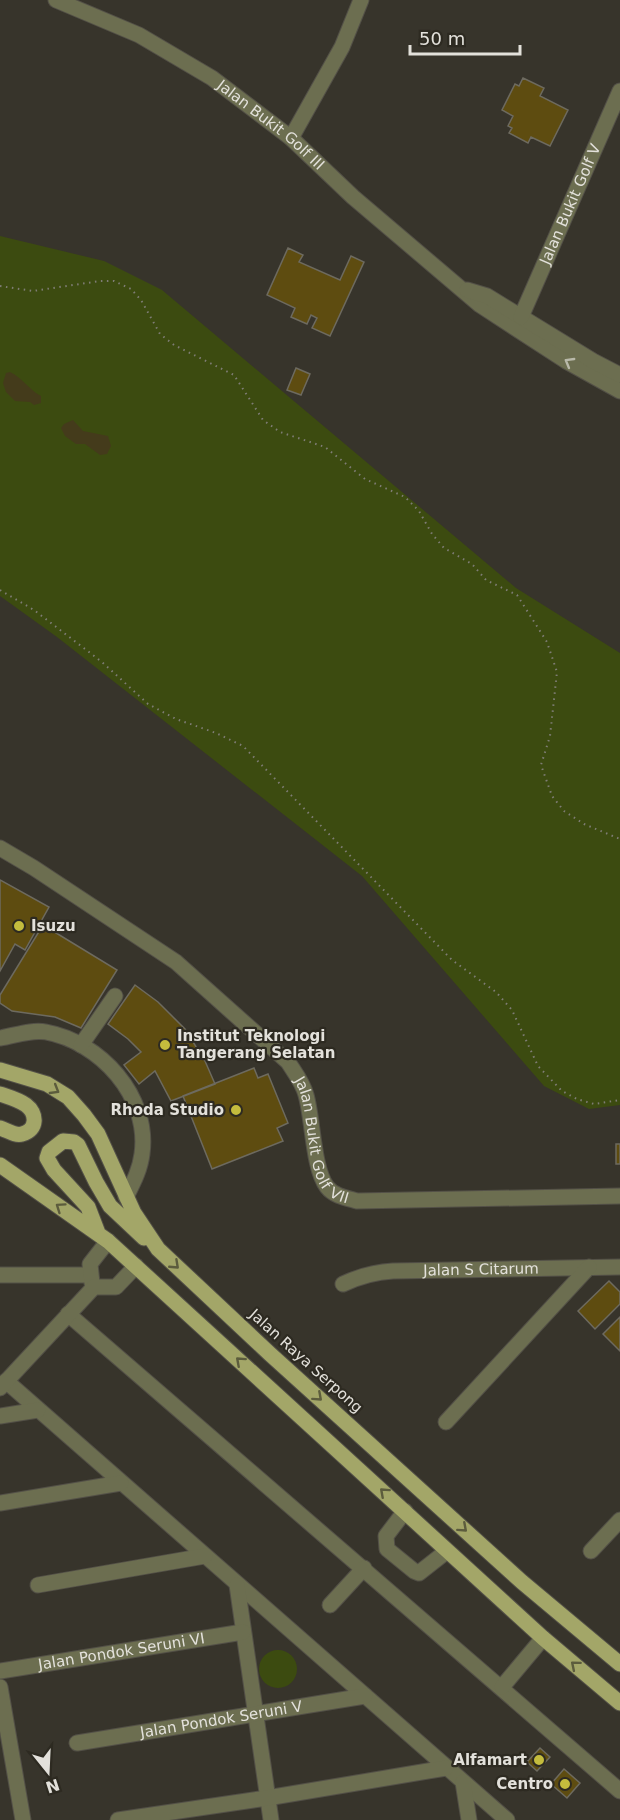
<svg xmlns="http://www.w3.org/2000/svg" width="620" height="1820" font-family="'DejaVu Sans',sans-serif">
	<style>
		.green { fill: #3c4b10 }
		.sand { fill: #443b1b }
		.building { fill: #5e4c10; stroke: #6d6a5f; stroke-width: 1.5 }
		.lines { fill: none; stroke-linecap: round; stroke-linejoin: round }
		.minor-casing { stroke: #535047; stroke-width: 17 }
		.major-casing { stroke: #535047; stroke-width: 17 }
		.path { stroke: #7f7d75; stroke-width: 2; stroke-dasharray: 1.5 4.5; stroke-linecap: butt }
		.minor { stroke: #6c6e50; stroke-width: 15 }
		.major { stroke: #a3a668; stroke-width: 15 }
		.oneway { stroke: #b9b9aa }
		.oneway2 { stroke: #5c5c3d }
		.poi-dot { fill: #c4bc3d; stroke: #2d2a21; stroke-width: 2 }
		.labels { text-anchor: middle; dominant-baseline: central; stroke-width: 4.5; stroke-linejoin: round; paint-order: stroke }
		.street-label { font-size: 15px; fill: #e3e1db; stroke: #2d2a21 }
		.poi-label { font-size: 15px; font-weight: bold; fill: #e3e1db; stroke: #2d2a21; text-anchor: end }
	</style>
	<rect width="100%" height="100%" fill="#37342b"/>
	<path class="green" d="M0,236l104,25 58,29 354,298 104,65v452l-31,4 -45,-23 -182,-210 -305,-239 -57,-41z
		M259 1669a19 19 0 1 1 38 0a19 19 0 1 1-38 0Z"/>
	<path class="sand" d="M10,372c13,6 19,18 31,24v7l-7,2 -4,-3 -15,-1 -9,-9 -3,-9 3,-10z
		M73,420l10,11 25,5 3,10 -4,8 -7,1 -15,-11h-9l-11,-8 -4,-8 3,-4z"/>
	<path class="building" d="M523,78l21,10 -4,8 28,14 -18,36 -19,-9 -3,6 -19,-10 3,-5 -4,-2 5,-10 -11,-6 13,-26 4,2z
		M288,248l15,7 -4,7 41,18 11,-24 13,6 -34,74 -18,-8 5,-10 -6,-3 -4,9 -16,-7 4,-9 -28,-13z
		M296,368l14,6 -9,21 -14,-5z
		M0,880l49,27 -24,43 -10,-6 -15,27z
		M43,925l74,45 -36,58 -26,-11 -43,-6 -12,-8v-8z
		M135,985l23,17 27,27 20,32 10,23 -44,17 -16,-30 -16,13 -15,-19 17,-13 -13,-13 -20,-15z
		M254,1068l4,10 10,-4 20,49 -11,5 6,13 -71,28 -29,-73z
		M616,1144h4v20h-4z
		M609,1281l11,11v12l-25,25 -17,-18z
		M620,1317v34l-17,-17z
		M540,1748l10,9 -13,14 -10,-9z
		M564,1769l16,14 -13,15 -16,-14z"/>
	<g class="lines">
		<g class="minor-casing">
			<g id="minor">
				<path id="s1" d="M56,0l83,35 73,43 79,60 62,59 127,108 86,56 54,30"/>
				<path d="M291,138l51,-91 19,-47"/>
				<path d="M467,290l20,6 106,65 27,14"/>
				<path id="s2" d="M521,317l99,-226"/>
				<path id="s3" d="M0,848l34,20 142,94 112,100c7,11 15,21 18,33 7,24 7,74 21,92 7,9 19,11 30,14l263,-5"/>
				<path d="M0,1038c14,-2 31,-9 46,-6 54,10 104,64 96,122 -2,16 -9,29 -16,43"/>
				<path d="M81,1045l34,-49"/>
				<path d="M0,1275h90"/>
				<path d="M92,1283l-2,-19 18,-23"/>
				<path id="s4" d="M343,1284c17,-8 31,-12 50,-13l227,-4"/>
				<path d="M68,1314l552,477"/>
				<path d="M6,1381l501,439"/>
				<path d="M0,1388l94,-101h22l20,-21"/>
				<path d="M0,1416l38,-6"/>
				<path d="M446,1422l143,-155"/>
				<path d="M0,1503l121,-20"/>
				<path d="M405,1511l-19,25 1,13 27,22 5,2 28,-22"/>
				<path d="M591,1551l29,-31"/>
				<path d="M38,1585l167,-29"/>
				<path d="M237,1585l34,235"/>
				<path d="M330,1605l34,-37"/>
				<path id="s5" d="M0,1671l243,-39"/>
				<path d="M0,1687l23,133"/>
				<path d="M502,1687l41,-49"/>
				<path id="s6" d="M77,1743l288,-47"/>
				<path d="M463,1782l6,38"/>
				<path d="M118,1820l149,-22 179,-30"/>
			</g>
		</g>
		<g class="major-casing">
			<path id="major" d="M0,1070l47,14 21,13 16,18 14,19 36,79 24,36 112,105 252,228 98,82
				M0,1094c9,3 19,6 26,11 11,8 12,25 -4,29 -7,2 -15,-4 -22,-6
				M0,1165l108,76 435,397 77,65
				M98,1233l-10,-26 -34,-37 -7,-12 2,-6 14,-11 11,1 4,3 18,37 14,24 34,32"/>
		</g>
		<path class="path" d="M0,286l33,5 67,-10h14l17,8 10,11 19,34 14,11 60,30 29,45 17,12 45,15 40,32 40,18 14,14 13,23 12,14 28,16 14,16 31,15 30,47 10,30 -7,64 -9,29 11,31 12,15 20,13 36,15
			M0,590l34,20 68,52 46,42 28,15 40,14 27,13 209,214 44,32 16,18 26,56 24,25 15,8 17,5 26,-4"/>
		<use href="#minor" class="minor"/>
		<use href="#major" class="major"/>
	</g>
	<defs><path id="oneway-chevron" d="M-2-3.5L2.5 0L-2 3.5" fill="none" stroke-width="1.6" stroke-linecap="round" stroke-linejoin="round" transform="scale(1.5)"/></defs>
	<use class="oneway" href="#oneway-chevron" transform="translate(569 362) rotate(-150)"/>
	<g class="oneway2">
		<use href="#oneway-chevron" transform="translate(55 1090) rotate(31)"/>
		<use href="#oneway-chevron" transform="translate(60 1207) rotate(-145)"/>
		<use href="#oneway-chevron" transform="translate(175 1265) rotate(43)"/>
		<use href="#oneway-chevron" transform="translate(240 1361) rotate(-138)"/>
		<use href="#oneway-chevron" transform="translate(318 1397) rotate(42)"/>
		<use href="#oneway-chevron" transform="translate(384 1492) rotate(-138)"/>
		<use href="#oneway-chevron" transform="translate(463 1528) rotate(42)"/>
		<use href="#oneway-chevron" transform="translate(575 1665) rotate(-140)"/>
	</g>
	<g class="poi-dot">
		<circle cx="19" cy="926" r="6"/>
		<circle cx="165" cy="1045" r="6"/>
		<circle cx="236" cy="1110" r="6"/>
		<circle cx="539" cy="1760" r="6"/>
		<circle cx="565" cy="1784" r="6"/>
	</g>
	<g class="labels">
		<g class="street-label">
			<text stroke="none"><textPath href="#s1" startOffset="250">Jalan Bukit Golf III</textPath></text>
			<text stroke="none"><textPath href="#s2" startOffset="123">Jalan Bukit Golf V</textPath></text>
			<text stroke="none"><textPath href="#s3" startOffset="448">Jalan Bukit Golf VII</textPath></text>
			<text stroke="none"><textPath href="#s4" startOffset="140">Jalan S Citarum</textPath></text>
			<text transform="translate(306 1361) rotate(42)">Jalan Raya Serpong</text>
			<text stroke="none"><textPath href="#s5" startOffset="123">Jalan Pondok Seruni VI</textPath></text>
			<text stroke="none"><textPath href="#s6" startOffset="146">Jalan Pondok Seruni V</textPath></text>
		</g>
		<g class="poi-label">
			<text x="31" y="926" text-anchor="start">Isuzu</text>
			<text x="177" y="1036" text-anchor="start">Institut Teknologi<tspan x="177" dy="17">Tangerang Selatan</tspan></text>
			<text x="224" y="1110">Rhoda Studio</text>
			<text x="527" y="1760">Alfamart</text>
			<text x="553" y="1784">Centro</text>
		</g>
	</g>
	<g transform="translate(48 1772) rotate(162)" stroke="#2d2a21" stroke-width="4.5" paint-order="stroke">
	<path d="M0-4.5L10 22L0 15L-10 22Z" fill="#e3e1db"/>
	<text y="-9" font-size="16" font-weight="bold" text-anchor="middle" fill="#e3e1db">N</text>
	</g>
	<path d="M410 45v9h110v-9" fill="none" stroke="#e3e1db" stroke-width="3"/>
	<text x="419" y="45" font-size="18" fill="#e3e1db" stroke="#2d2a21" stroke-width="4.5" paint-order="stroke">50 m</text>
</svg>
